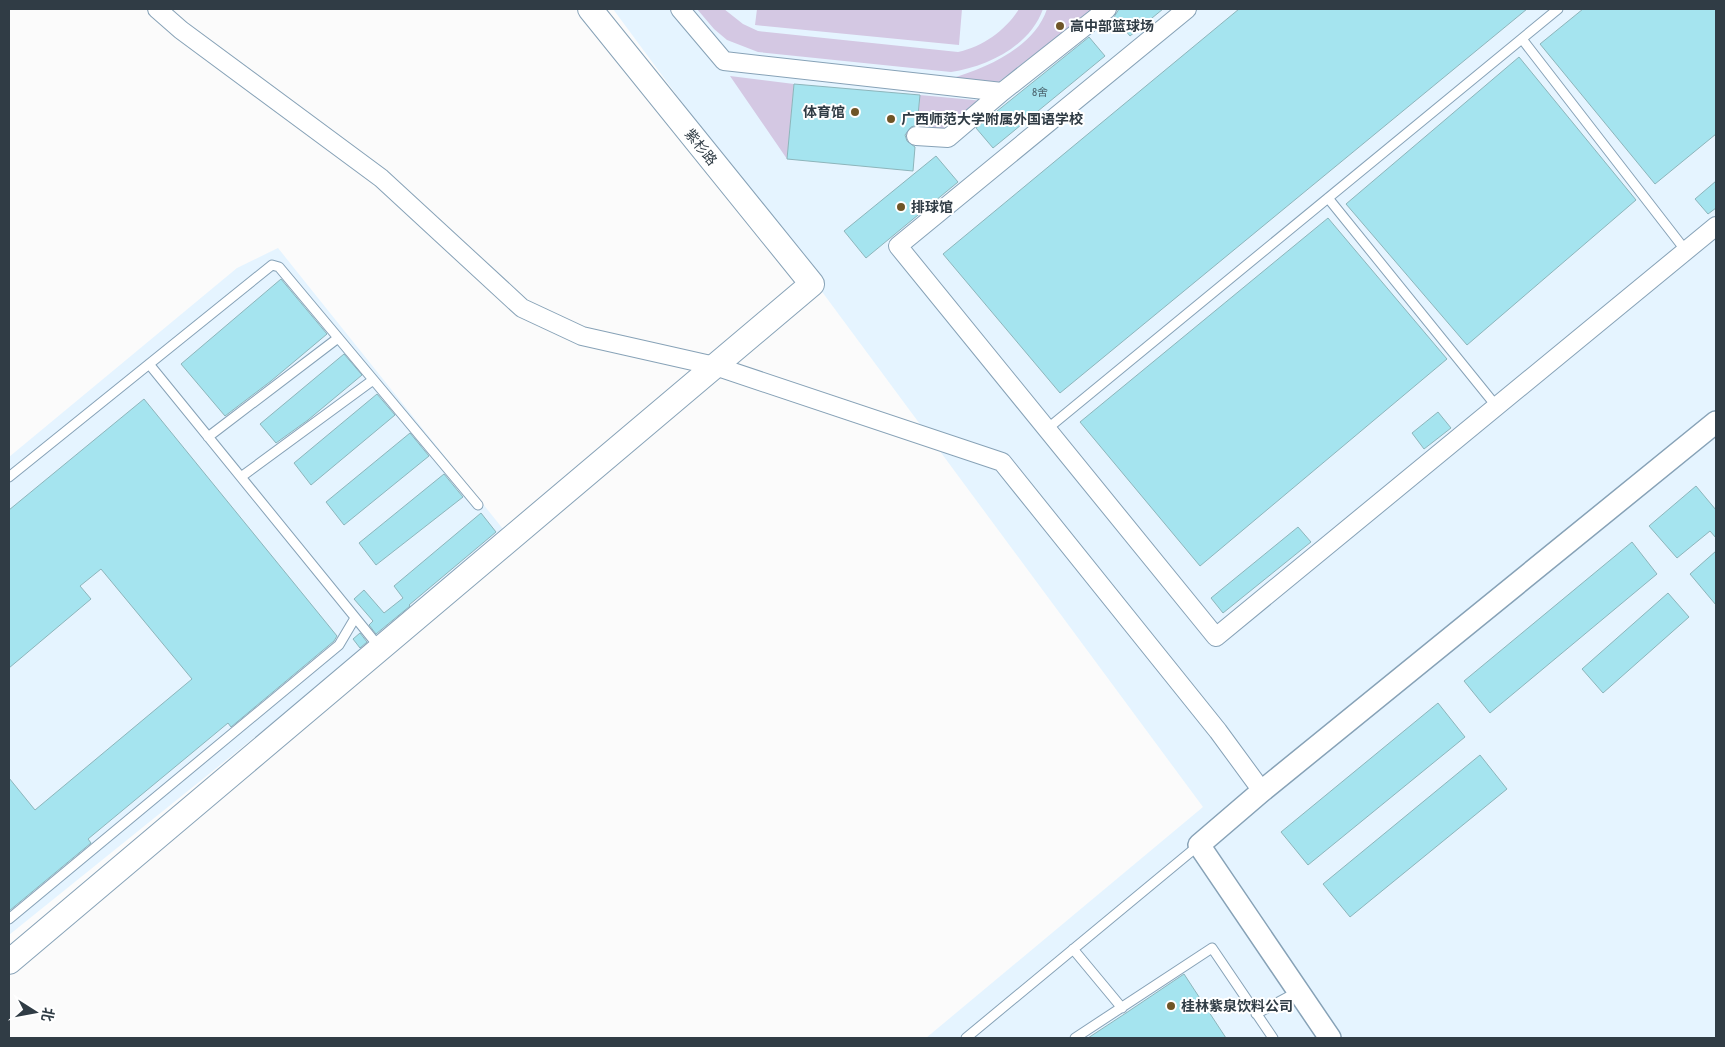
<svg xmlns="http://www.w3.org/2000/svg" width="1725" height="1047" font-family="'Asap Condensed','Noto Sans SC',sans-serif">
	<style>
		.built { fill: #e5f4ff }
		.green { fill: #d4c8e3 }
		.building { fill: #a5e4ef; stroke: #8db5bb }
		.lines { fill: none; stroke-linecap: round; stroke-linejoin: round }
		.service-casing { stroke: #87a2b7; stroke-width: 11 }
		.minor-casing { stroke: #87a2b7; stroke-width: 20 }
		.tertiary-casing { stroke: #87a2b7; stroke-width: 24 }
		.secondary-casing { stroke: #87a2b7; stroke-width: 26 }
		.service { stroke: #fff; stroke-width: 9 }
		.minor { stroke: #fff; stroke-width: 18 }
		.tertiary { stroke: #fff; stroke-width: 21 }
		.secondary { stroke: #fff; stroke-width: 24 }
		.poi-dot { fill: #6f5527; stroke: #fff; stroke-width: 2 }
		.labels { text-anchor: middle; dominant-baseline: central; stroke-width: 4; stroke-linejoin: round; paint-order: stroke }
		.number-label { font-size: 11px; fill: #4d6670 }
		.poi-label { font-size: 14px; font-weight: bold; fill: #303c45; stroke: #fff; text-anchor: start }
		.street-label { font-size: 14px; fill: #303c45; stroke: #fff }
	</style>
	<rect width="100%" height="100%" fill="#fbfbfb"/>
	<path class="built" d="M613,9h1103v1029h-790l277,-231z
		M278,248l229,286 -498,401v-478l228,-189z"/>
	<path class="green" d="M697,9h27l19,15 15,7 200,21c25,-5 48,-22 61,-43h24c-13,37 -56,58 -92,63l-193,-20 -31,-12 -13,-11z
		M757,9h205l-3,36 -204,-20z
		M1047,9h46l-97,75 -46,-5c36,-11 84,-31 97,-70z
		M730,76l64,8 -7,75z
		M920,95l64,6 -36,31 -31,-3z"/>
	<path class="building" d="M1119,9h44l-33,27 -16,-19z
		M1239,9h288l-467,384 -117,-139z
		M1583,9h133v125l-61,50 -115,-140z
		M1089,37l16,19 -112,92 -17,-20z
		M1519,57l117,143 -169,145 -121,-141z
		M794,84l126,11 -3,30 -6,2 -6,8 2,6 8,6 -2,24 -126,-12z
		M936,156l22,26 -92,76 -22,-27z
		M1716,181v27l-8,6 -13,-15z
		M1328,218l119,141 -247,207 -120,-144z
		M281,279l46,55 -56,47 -46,35 -44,-52z
		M344,354l18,21 -54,45 -32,23 -16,-19z
		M377,394l18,21 -84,70 -17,-22z
		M144,399l193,237 -3,5 -103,86 -3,-4 -140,116 3,4 -82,68v-133l26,32 157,-131 -91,-110 -21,17 11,13 -82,69v-158z
		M1438,412l13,16 -27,21 -12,-16z
		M410,433l19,23 -85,69 -18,-23z
		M444,474l19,23 -87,68 -17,-22z
		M1696,486l20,24v28l-6,-7 -33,27 -28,-32z
		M481,513l15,19 -87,73 1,1 -34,28 -7,-9 4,-4 -19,-22 10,-9 20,23 19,-15 -9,-12z
		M1298,527l13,15 -88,71 -12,-15z
		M1632,542l25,32 -167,139 -26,-32z
		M1716,551v54l-26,-31z
		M1668,593l21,24 -86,76 -21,-24z
		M360,633l7,9 -7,6 -7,-9z
		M1438,703l27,34 -157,128 -27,-33z
		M1480,755l27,34 -157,128 -27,-33z
		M1184,974l42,64h-138l38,-25z"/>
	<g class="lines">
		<g class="service-casing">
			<path id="service" d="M1522,39l164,212
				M1328,198l169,209
				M149,364l231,284
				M1047,429l511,-420
				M208,437l130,-99
				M9,477l263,-212 7,2 199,238
				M241,477l132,-97
				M9,919l330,-274 16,-27
				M1073,949l49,59
				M1256,1014l43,-23
				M966,1038l233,-193
				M1075,1038l137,-90 61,90"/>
		</g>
		<g class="minor-casing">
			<path id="minor" d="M157,9l24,21 200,148 141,130 60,28 133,30 287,96 216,269 44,60
				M680,9l44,52 278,31 105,-83
				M1187,9l-289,237 318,391 500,-411
				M916,136l32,2 54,-46"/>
		</g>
		<g class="tertiary-casing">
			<path id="tertiary" d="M1330,1038l-131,-193 63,-54 454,-369"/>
		</g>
		<g class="secondary-casing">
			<path id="secondary" d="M9,962l803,-678 -222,-275"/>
		</g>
		<use href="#service" class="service"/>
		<use href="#minor" class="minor"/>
		<use href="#tertiary" class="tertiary"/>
		<use href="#secondary" class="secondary"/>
	</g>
	<g class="poi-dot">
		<circle cx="1060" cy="26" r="5"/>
		<circle cx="855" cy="112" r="5"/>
		<circle cx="891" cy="119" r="5"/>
		<circle cx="901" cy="207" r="5"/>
		<circle cx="1171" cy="1006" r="5"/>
	</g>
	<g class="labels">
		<g class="number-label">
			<text x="1040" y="92">8舍</text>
		</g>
		<g class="poi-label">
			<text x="1070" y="26">高中部篮球场</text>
			<text x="845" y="112" text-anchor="end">体育馆</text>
			<text x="901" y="119">广西师范大学附属外国语学校</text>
			<text x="911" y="207">排球馆</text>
			<text x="1181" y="1006">桂林紫泉饮料公司</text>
		</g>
		<g class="street-label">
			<text transform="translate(701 147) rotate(51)">紫杉路</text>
		</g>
	</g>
	<rect width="1725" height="1047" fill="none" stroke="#303c45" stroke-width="20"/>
	<g transform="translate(35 1012) rotate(101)" stroke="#ffffff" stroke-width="4" paint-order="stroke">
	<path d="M0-4L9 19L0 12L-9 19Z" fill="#303c45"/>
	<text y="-8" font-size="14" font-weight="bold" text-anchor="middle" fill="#303c45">北</text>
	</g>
</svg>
